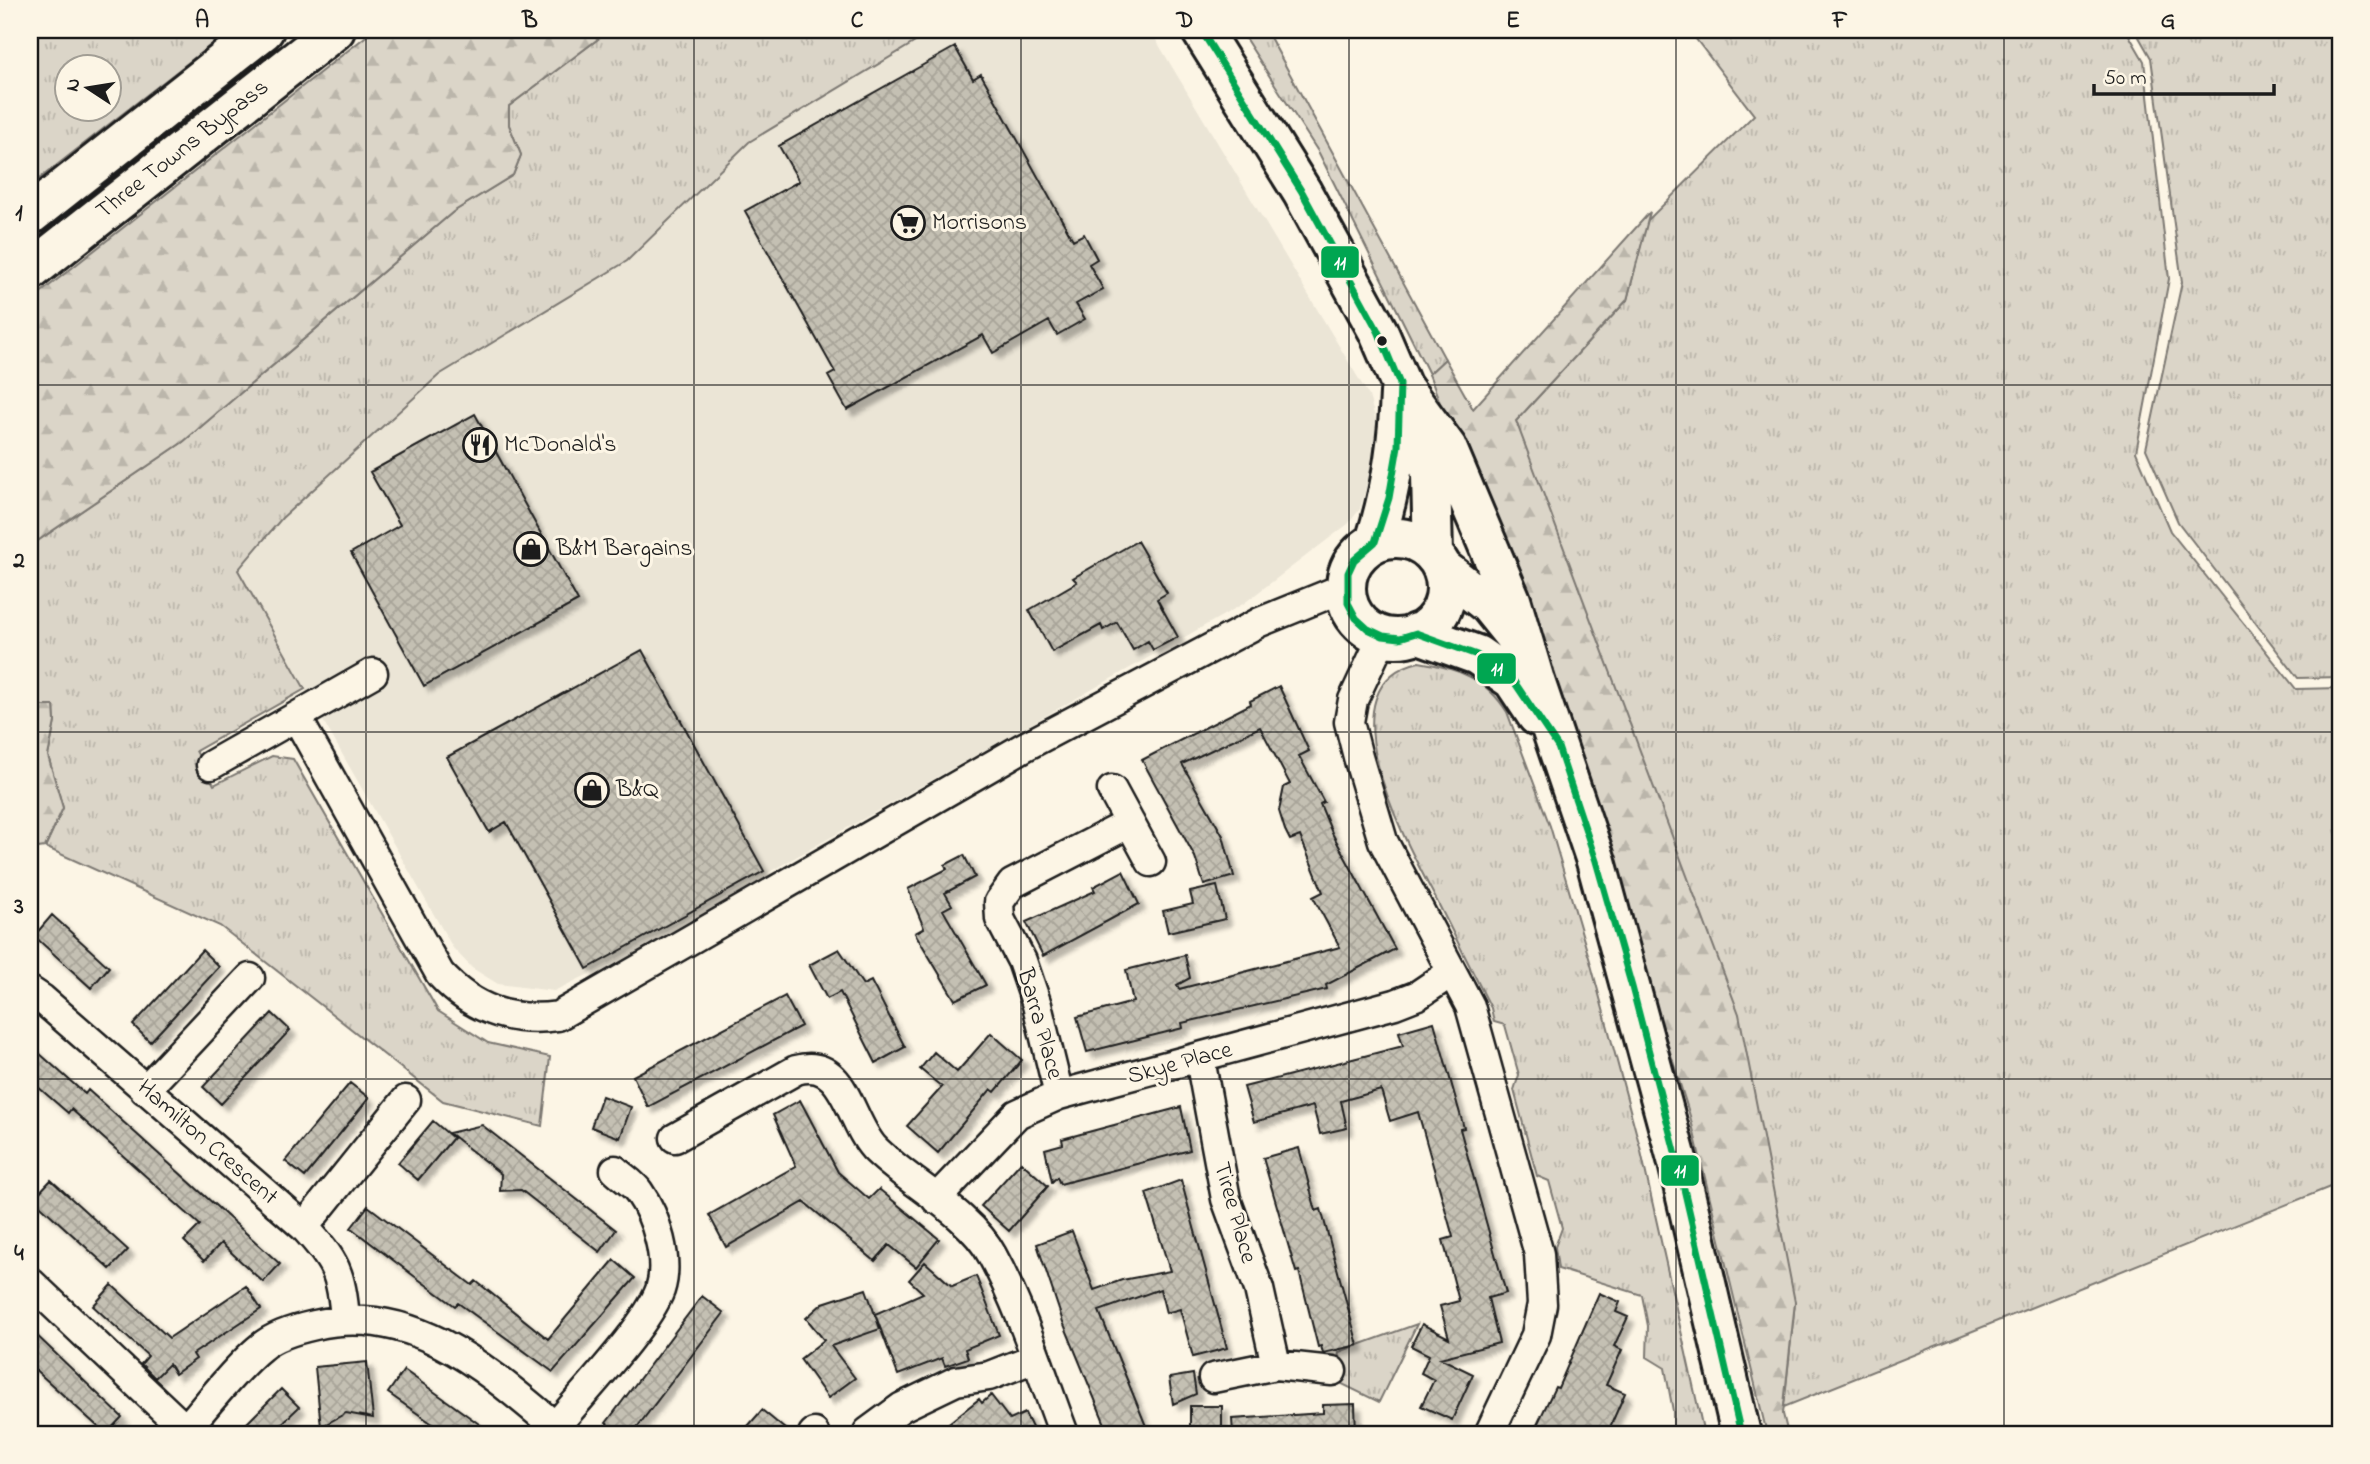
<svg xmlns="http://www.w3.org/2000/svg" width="2370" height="1464" font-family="'Indie Flower',sans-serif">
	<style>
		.built { fill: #ebe5d6 }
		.grass { fill: url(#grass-tufts); stroke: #7c7872; stroke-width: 2; fill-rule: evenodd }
		.forest { fill: url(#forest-firs); stroke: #7c7872; stroke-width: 2 }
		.building { fill: url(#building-cross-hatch); stroke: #1c1c1c; stroke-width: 2; filter: url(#shadow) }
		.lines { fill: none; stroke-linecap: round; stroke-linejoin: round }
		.street-casing { stroke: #1c1c1c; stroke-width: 33 }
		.primary-casing { stroke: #1c1c1c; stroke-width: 44 }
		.highway-casing { stroke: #1c1c1c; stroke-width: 44 }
		.street { stroke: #fcf5e5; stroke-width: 28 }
		.primary { stroke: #fcf5e5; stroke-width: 38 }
		.highway { stroke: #fcf5e5; stroke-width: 38 }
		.bus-1-casing { stroke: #fcf5e5; stroke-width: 12 }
		.bus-1 { stroke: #00a651; stroke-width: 7 }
		.grid { fill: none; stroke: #1c1c1c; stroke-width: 2; stroke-opacity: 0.55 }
		.bus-dot { fill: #1c1c1c; stroke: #fcf5e5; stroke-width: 2.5 }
		.labels { text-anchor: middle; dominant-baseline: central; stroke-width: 6; stroke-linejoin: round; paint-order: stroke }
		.street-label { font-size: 24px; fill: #1c1c1c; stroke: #fcf5e5 }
		.poi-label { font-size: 24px; fill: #1c1c1c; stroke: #fcf5e5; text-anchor: start }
		.line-badge { stroke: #fcf5e5; stroke-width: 2.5 }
		.badge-label { font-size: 19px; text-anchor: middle; font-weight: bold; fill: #fff }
		.neatline { fill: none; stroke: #1c1c1c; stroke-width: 2.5 }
		.grid-label { font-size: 23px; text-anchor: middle; font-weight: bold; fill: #1c1c1c }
	</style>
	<defs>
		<pattern id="grass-tufts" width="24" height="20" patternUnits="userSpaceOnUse" patternTransform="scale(1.75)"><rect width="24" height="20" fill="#dbd5c8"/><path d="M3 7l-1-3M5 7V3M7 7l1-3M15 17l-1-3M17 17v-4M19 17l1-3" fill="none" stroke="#bbb6ab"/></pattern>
		<pattern id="forest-firs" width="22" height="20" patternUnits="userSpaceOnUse" patternTransform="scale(1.75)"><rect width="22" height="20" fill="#dbd5c8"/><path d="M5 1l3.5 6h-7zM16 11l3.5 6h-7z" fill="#bbb6ab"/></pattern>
		<pattern id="building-cross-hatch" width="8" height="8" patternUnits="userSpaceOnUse" patternTransform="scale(1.75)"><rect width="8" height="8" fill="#c4c0b3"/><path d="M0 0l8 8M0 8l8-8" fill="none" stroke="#a8a499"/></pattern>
		<filter id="shadow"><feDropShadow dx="6" dy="6" stdDeviation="2" flood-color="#0004"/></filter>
	</defs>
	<rect width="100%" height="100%" fill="#fcf5e5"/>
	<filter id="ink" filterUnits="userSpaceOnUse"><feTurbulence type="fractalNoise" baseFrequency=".0143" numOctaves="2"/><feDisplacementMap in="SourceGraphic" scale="14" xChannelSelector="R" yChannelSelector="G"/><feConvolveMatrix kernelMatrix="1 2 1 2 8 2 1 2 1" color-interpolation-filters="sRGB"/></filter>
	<g filter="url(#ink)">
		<path class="built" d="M935,30h215l219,366 7,25 1,27 -17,61 -12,15 -105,80 -654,370 -35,17 -56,-7 -26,-16 -19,-20 -216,-378 45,-52 157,-143 188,-114 122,-119z"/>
		<path class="grass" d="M30,30h200l-200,156zM66,66h42v42h-42z
			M610,30h325l-186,112 -122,119 -188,114 -157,143 -44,52 67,119 -109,62 18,34 58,-29 21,3 145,252 50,32 62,14 -8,69 -99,-25 -223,-175 -175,-79 18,-39 -15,-52 7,-34 -1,-16h-16l-8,7v-167l153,-104 270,-230 60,-37 8,-20 -12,-30v-19z
			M1240,30h26l179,329 -16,15 -110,-221z
			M1689,30h437l18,31 25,218 -33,173 34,79 126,158 44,-1v495l-556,224 11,-105 -279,-881 111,-121 20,-79 107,-106z
			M2135,30h205v647l-42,1 -120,-156 -32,-73 36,-167 -31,-224z
			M1419,662c38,6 67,16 88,50l43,114 40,135 50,186 64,287h-31v-23l-8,-43 -18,-11 1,-31 -6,-31 -84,-26 -3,-22 7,-19 -13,-47 -12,-5 -23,-86 5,-15 -14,-50 -11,-3 -3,-14c-18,-35 -35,-70 -53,-105 -27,-52 -122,-217 -19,-241z
			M1417,1324l-38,78 -43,-21 3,-29z"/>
		<path class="forest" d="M374,30h236l-101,76v19l12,30 -8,20 -60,37 -270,230 -153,104v-245z
			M1650,212l-23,88 -111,121 223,593 56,288 -12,112 5,20h-21l-77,-318 -94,-302 -167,-440 16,-15 28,50z
			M38,706h16l1,16 -7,34 15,52 -18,39 -15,2v-136z"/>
		<path class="building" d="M955,47l18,32 8,-5 92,166 11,-6 13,25 -8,5 14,25 -27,15 9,15 -28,16 -8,-14 -56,32 -10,-18 -136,75 -19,-34 7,-4 -90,-161 54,-30 -20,-35z
			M475,414l103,187 -154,85 -73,-133 49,-28 -30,-53z
			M1137,541l30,52 -10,6 21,38 -25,13 -5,-9 -15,9 -16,-28 -14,8 -2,-5 -49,27 -23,-42 48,-28 -4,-4z
			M642,650l122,221 -177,98 -81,-147 -17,10 -42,-75z
			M1279,686l30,65 -10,5 25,46 -4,2 12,29 63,116 -69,36 1,4 -145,34 1,5 -96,24 -10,-35 56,-15 -7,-32 59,-15 5,23 -13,7 2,4 161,-42 -27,-50 10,-5 -23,-56 -10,4 -5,-10 -6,-19 5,-24 6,-3 -30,-57 -78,37 41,72 11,40 -30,9 -9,-28 -53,-97 109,-56 -1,-3z
			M964,855l11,22 -30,16 7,12 -9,5 43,75 -31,15 -40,-67 9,-5 -16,-39 39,-20 -2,-4z
			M1123,871l16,33 -96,52 -17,-34 69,-31 -2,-4z
			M1217,886l8,33 -57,13 -5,-21 30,-7 -3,-12z
			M52,915l57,52 -18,21 -57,-52z
			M839,949l24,36 8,-4 34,66 -29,16 -36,-71 -13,7 -18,-34z
			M202,950l17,17 -69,75 -17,-17z
			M785,996l16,30 -153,81 -15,-31z
			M272,1013l18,17 -69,74 -18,-17z
			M1434,1022l30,106 -4,1 46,164 -18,5 11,45 -59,15 33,16 -21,46 -31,-14 13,-26 -13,-7 8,-18 -18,-9 11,-22 27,14 -9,-32 19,-5 -16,-61 10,-3 -35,-125 -28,9 -9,-31 -40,11 6,27 -27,6 -7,-28 -59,16 -10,-35 159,-41 -4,-14z
			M991,1033l31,27 -27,32 -4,-3 -53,64 -31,-27 35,-39 -22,-18 14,-17 23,20z
			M30,1045l55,49 3,-4 192,174 -17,18 -42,-39 -17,18 -20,-20 16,-16 -129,-116 -3,4 -38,-33z
			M350,1083l19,15 -64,79 -20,-16z
			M602,1096l29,11 -11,31 -29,-11z
			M800,1100l38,72 31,27 10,-10 60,50 -23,28 -27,-22 -14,16 -71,-59 -78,45 -17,-32 87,-49 -23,-51z
			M1181,1107l9,43 -130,34 -3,-7 -5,5 -7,-33 18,-5 -1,-5z
			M433,1121l20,17 -35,42 -20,-17z
			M482,1125l134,105 -16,22 -79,-62 -21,1 1,-17 -52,-41z
			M1299,1148l17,63 5,-2 37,136 -35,8 -2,-7 -3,1 -19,-76 -3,1 -33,-114z
			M1021,1162l27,24 -39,45 -28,-25z
			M51,1180l77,70 -18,19 -77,-70z
			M1181,1180l46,168 -34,9 -13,-48 -14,4 -6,-24 -61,22 47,115 -20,8h-17l-46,-112 -26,-78 35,-13 22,59 28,-10 48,-9 -24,-78z
			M368,1206l104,79 4,-4 72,58 66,-79 21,18 -82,94 -95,-69 -3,3 -41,-30 -63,-48z
			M925,1262l27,24 24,-10 23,59 -34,14 3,9 -23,8 -3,-8 -44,17 -23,-61 48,-21 -14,-13z
			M112,1285l57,53 77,-52 15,23 -68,45 3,5 -21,15 -6,-10 -14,14 -14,-14 7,-8 -55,-50z
			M866,1289l14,40 -49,17 24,32 -27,20 -28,-39 24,-19 -18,-22 17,-15z
			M1599,1293l21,9 -4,10 12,5 -14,29 8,4 -16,35 19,8 -18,41h-50l-20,-9 18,-38 3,1z
			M702,1296l22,17 -92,121h-10l-16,-11z
			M30,1329l92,88 -16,17 -76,-69z
			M367,1362l6,56 -27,-5 -25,14 -6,-60z
			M404,1370l64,46 25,18h-46l-59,-41z
			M1193,1374l3,20 -23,10 -4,-26z
			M281,1389l18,18 -28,27h-35z
			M991,1395l19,25 15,-7 10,21h-100l44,-35 3,4z
			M1355,1404l1,30h-123l-1,-15 91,-6v-8z
			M1190,1406h32v28h-32z
			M762,1410l29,24h-50z"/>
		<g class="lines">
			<g class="street-casing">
				<path id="street" d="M1383,636l-30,64 -4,22 9,35 25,84 87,165 69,248 3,50 -6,31 -47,99
					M297,718l143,256c33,36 71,49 118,42l466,-269 236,-125 86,-35
					M211,765l162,-92
					M1112,790l39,72
					M30,991l12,8 262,228c31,34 38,46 41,93
					M1200,1059l26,140 33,90 17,76
					M145,1090l105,-112
					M1059,1095l-22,-90 -15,-44 -22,-42 -1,-17 13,-18 118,-61
					M675,1138l121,-68c49,-14 52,49 78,78 33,34 96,65 118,107 30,55 50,121 72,179
					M936,1199l81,-85 42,-19 336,-91 23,-9 34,-23
					M304,1227l102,-127
					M30,1282l156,148
					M1213,1378l63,-13 56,6
					M555,1427c27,-33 92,-101 105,-137 10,-30 -4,-74 -21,-98 -6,-9 -17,-15 -24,-22
					M868,1432l34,-25 54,-26 33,-5 46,-18
					M182,1434c21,-25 55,-68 79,-87 14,-12 36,-18 54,-22 101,-24 178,50 249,109
					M813,1434l1,-1"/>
			</g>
			<g class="primary-casing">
				<path id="primary" d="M1201,30l101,162 76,139 46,107 7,37 2,79
					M1400,384l47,64 64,152 24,81 61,180 82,302 63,271
					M1346 588a50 50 0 1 1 100 0a50 50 0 1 1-100 0Z
					M1375,542c16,-50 23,-96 25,-149
					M1442,568l47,37 25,31
					M1416,633l61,22 36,25 24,36"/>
			</g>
			<g class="highway-casing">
				<path id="highway" d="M30,215l234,-185
					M30,271l305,-241"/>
			</g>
			<use href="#street" class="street"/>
			<use href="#primary" class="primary"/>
			<use href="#highway" class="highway"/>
			<g class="bus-1-casing">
				<path id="bus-1" d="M1201,30l101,162 76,139 22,53 -2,62 -9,52 -14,44 -21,18 -6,13v30l8,15 12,11 15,7 17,2 16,-5 61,22 36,25 45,67 38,114 36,126 46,176 63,271"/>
			</g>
			<use href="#bus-1" class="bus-1"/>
		</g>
	</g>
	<path class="grid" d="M366,30v1404M694,30v1404M1021,30v1404M1349,30v1404M1676,30v1404M2004,30v1404M30,385h2310M30,732h2310M30,1079h2310"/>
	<defs>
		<g id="supermarket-ring" transform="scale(1.75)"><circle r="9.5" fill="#fcf5e5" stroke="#1c1c1c" stroke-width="1.5"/><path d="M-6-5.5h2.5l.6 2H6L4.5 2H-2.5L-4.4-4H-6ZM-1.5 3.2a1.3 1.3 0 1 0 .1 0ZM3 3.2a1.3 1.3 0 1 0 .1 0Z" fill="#1c1c1c"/></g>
		<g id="restaurant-ring" transform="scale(1.75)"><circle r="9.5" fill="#fcf5e5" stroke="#1c1c1c" stroke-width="1.5"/><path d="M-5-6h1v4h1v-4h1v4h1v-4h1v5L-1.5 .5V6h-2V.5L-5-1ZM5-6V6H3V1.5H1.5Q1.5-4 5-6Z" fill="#1c1c1c"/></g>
		<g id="shop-ring" transform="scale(1.75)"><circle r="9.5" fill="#fcf5e5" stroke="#1c1c1c" stroke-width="1.5"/><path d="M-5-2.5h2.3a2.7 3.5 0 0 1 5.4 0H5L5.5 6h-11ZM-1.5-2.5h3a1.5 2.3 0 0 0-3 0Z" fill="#1c1c1c"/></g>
	</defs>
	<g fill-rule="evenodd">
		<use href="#supermarket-ring" x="908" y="223"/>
		<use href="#restaurant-ring" x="480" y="445"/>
		<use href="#shop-ring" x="531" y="549"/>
		<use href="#shop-ring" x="592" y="790"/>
	</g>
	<circle class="bus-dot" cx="1382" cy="341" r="6"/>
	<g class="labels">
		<g class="street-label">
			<text transform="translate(183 150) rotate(-38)">Three Towns Bypass</text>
			<text transform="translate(1039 1024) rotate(74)">Barra Place</text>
			<text transform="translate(1180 1064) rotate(-15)">Skye Place</text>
			<text transform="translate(207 1143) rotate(41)">Hamilton Crescent</text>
			<text transform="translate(1234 1213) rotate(74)">Tiree Place</text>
		</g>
		<g class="poi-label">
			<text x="932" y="223">Morrisons</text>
			<text x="504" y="445">McDonald's</text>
			<text x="556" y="549">B&amp;M Bargains</text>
			<text x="616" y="790">B&amp;Q</text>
		</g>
	</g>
	<g class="line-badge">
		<rect x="1320" y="245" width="40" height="34" rx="7" fill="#00a651"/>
		<rect x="1476" y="652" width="41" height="33" rx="7" fill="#00a651"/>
		<rect x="1660" y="1154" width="40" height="33" rx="7" fill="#00a651"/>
	</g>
	<g class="badge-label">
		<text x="1340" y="269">11</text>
		<text x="1497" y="675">11</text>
		<text x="1680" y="1177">11</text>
	</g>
	<rect width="2370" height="1464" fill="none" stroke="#fcf5e5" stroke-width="77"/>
	<g transform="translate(88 88) rotate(282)"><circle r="33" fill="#fcf5e5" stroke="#a29e95" stroke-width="2"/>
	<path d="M0-5L12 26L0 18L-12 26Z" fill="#1c1c1c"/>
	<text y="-10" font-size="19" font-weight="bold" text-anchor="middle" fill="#1c1c1c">N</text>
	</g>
	<path d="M2094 84v10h180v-10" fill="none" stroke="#1c1c1c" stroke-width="3.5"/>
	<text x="2104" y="84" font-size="21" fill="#1c1c1c" stroke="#fcf5e5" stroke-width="5" paint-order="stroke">50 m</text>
	<rect x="38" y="38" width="2294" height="1388" class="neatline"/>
	<g class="grid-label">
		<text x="202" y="27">A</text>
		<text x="530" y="27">B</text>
		<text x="857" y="27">C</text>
		<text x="1185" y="27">D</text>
		<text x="1513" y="27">E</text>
		<text x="1840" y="27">F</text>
		<text x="2168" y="27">G</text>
		<text x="19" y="220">1</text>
		<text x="19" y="567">2</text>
		<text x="19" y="913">3</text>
		<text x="19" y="1260">4</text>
	</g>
</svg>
